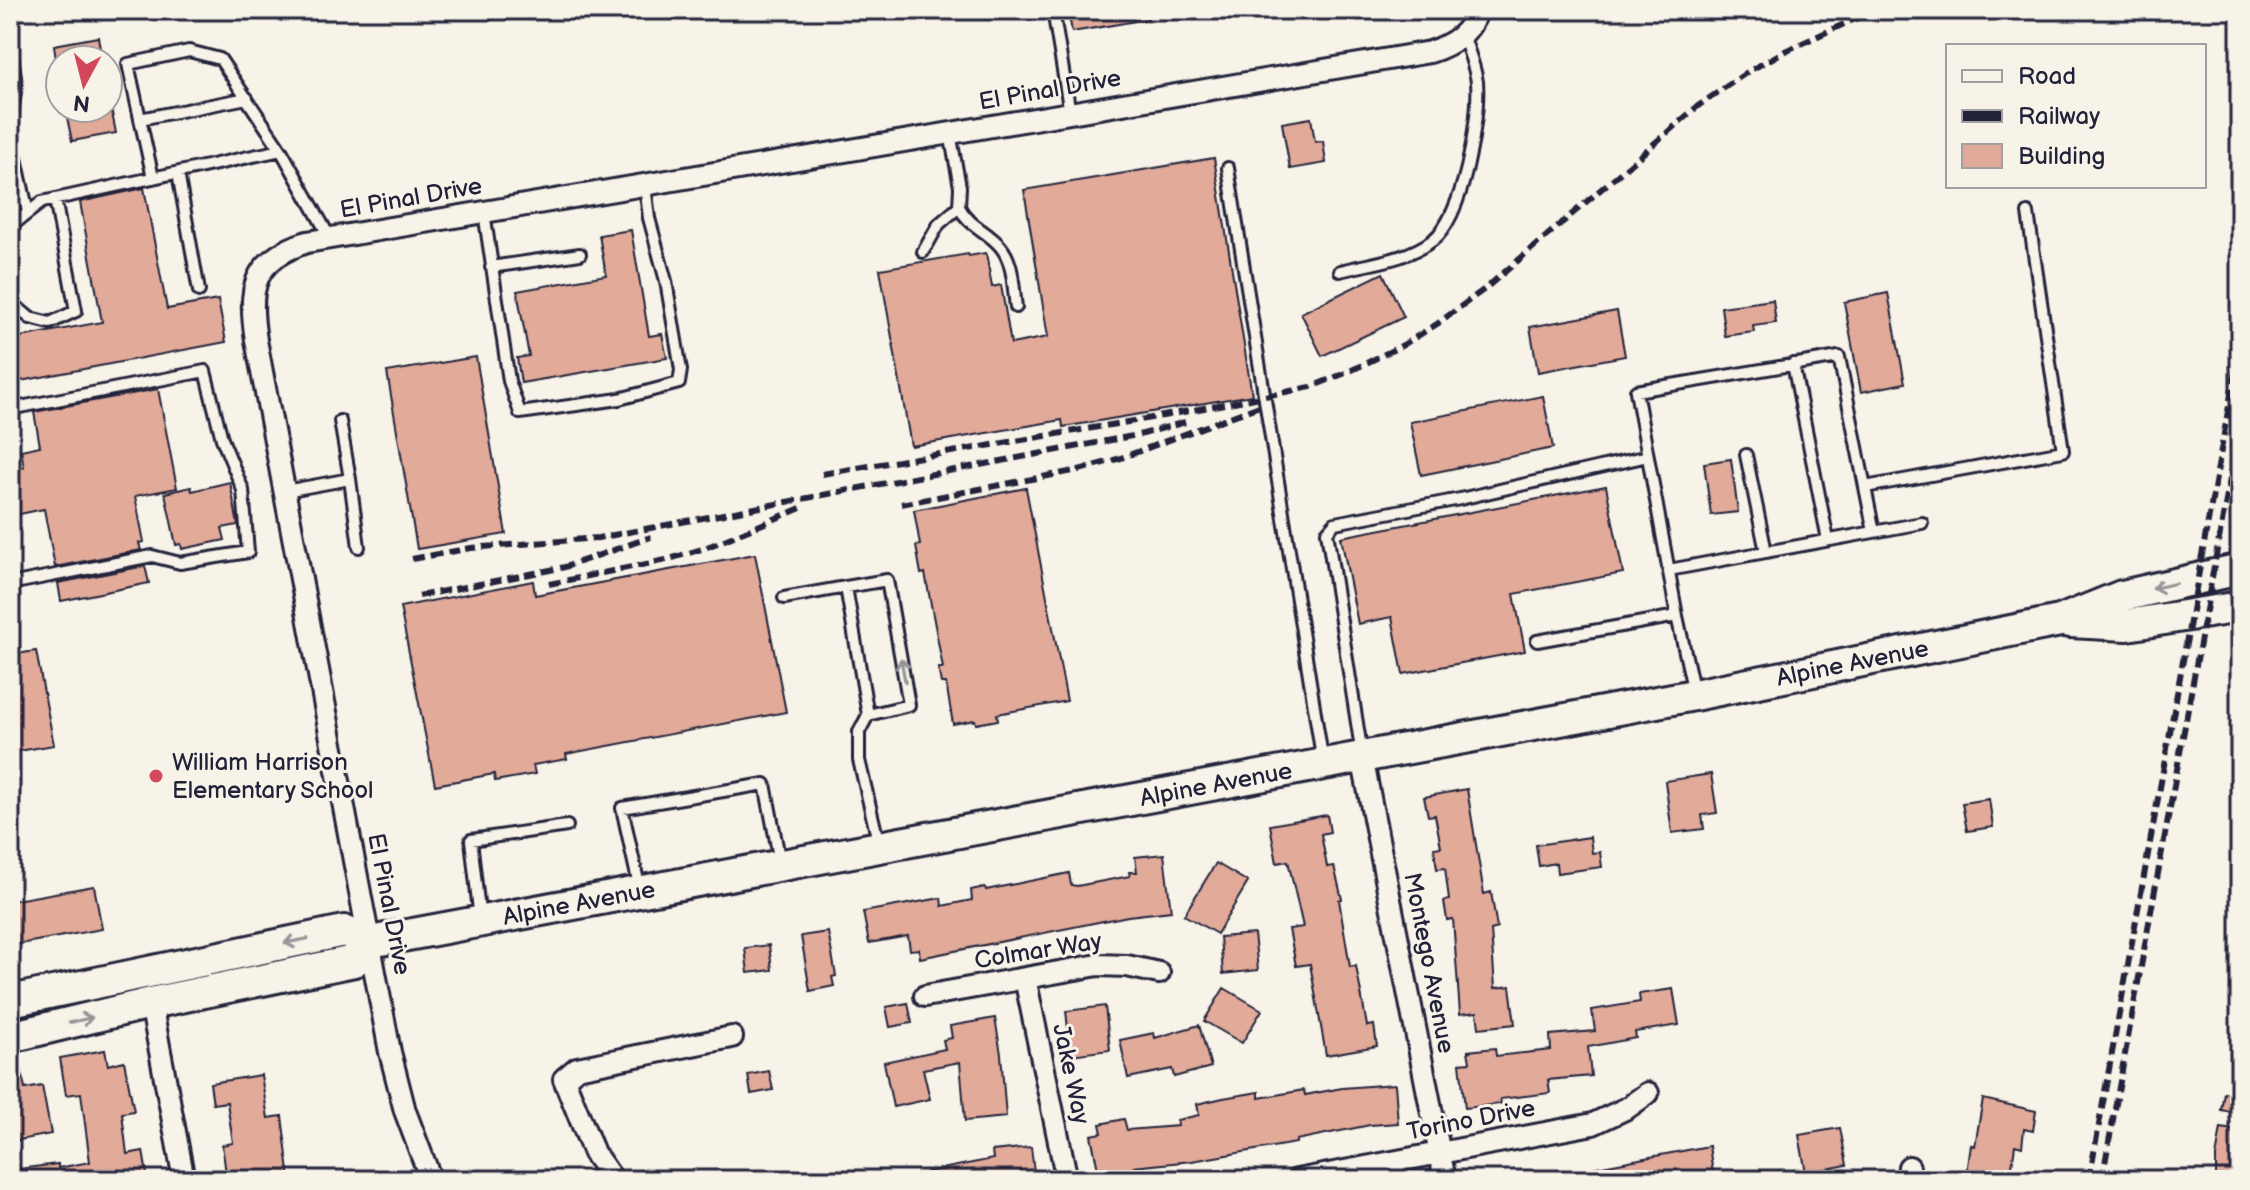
<svg xmlns="http://www.w3.org/2000/svg" width="2250" height="1190" font-family="'Balsamiq Sans',sans-serif">
	<style>
		.building { fill: #e1aa99; stroke: #22223b; stroke-width: 2 }
		.lines { fill: none; stroke-linecap: round; stroke-linejoin: round }
		.lane-casing { stroke: #22223b; stroke-width: 16 }
		.street-casing { stroke: #22223b; stroke-width: 26 }
		.secondary-casing { stroke: #22223b; stroke-width: 36 }
		.lane { stroke: #f7f3e8; stroke-width: 10 }
		.street { stroke: #f7f3e8; stroke-width: 20 }
		.secondary { stroke: #f7f3e8; stroke-width: 30 }
		.rail { stroke: #22223b; stroke-width: 6; stroke-dasharray: 12 6; stroke-linecap: butt }
		.oneway { stroke: #97959a }
		.poi-dot { fill: #d1495b; stroke: #f7f3e8; stroke-width: 3 }
		.labels { text-anchor: middle; dominant-baseline: central; stroke-width: 6; stroke-linejoin: round; paint-order: stroke }
		.street-label { font-size: 24px; fill: #22223b; stroke: #f7f3e8 }
		.poi-label { font-size: 24px; fill: #22223b; stroke: #f7f3e8; text-anchor: start }
	</style>
	<rect width="100%" height="100%" fill="#f7f3e8"/>
	<filter id="ink" filterUnits="userSpaceOnUse"><feTurbulence type="fractalNoise" baseFrequency=".0125" numOctaves="2"/><feDisplacementMap in="SourceGraphic" scale="16" xChannelSelector="R" yChannelSelector="G"/><feConvolveMatrix kernelMatrix="1 2 1 2 8 2 1 2 1" color-interpolation-filters="sRGB"/></filter>
	<g filter="url(#ink)">
		<path class="building" d="M1068,10h79l1,9 -76,13z
			M98,37l4,23h-46l-2,-15z
			M65,108h46l5,25 -44,8z
			M1311,118l4,24 8,-1 3,22 -36,6 -8,-46z
			M1214,158l38,237 -189,32 -1,-7 -151,26 -31,-177 88,-15 1,2 17,-3 6,34 9,-2 10,59 37,-7 -24,-147z
			M144,188l23,121 51,-9 8,42 -216,41v-44l92,-17 -22,-120z
			M631,230l18,106 13,-2 5,24 -146,25 -4,-25 12,-2 -12,-65 89,-16 -7,-40z
			M1383,273l21,44 -82,39 -21,-43z
			M1888,293l17,90 -44,9 -17,-90z
			M1773,300l3,23 -23,3 1,6 -29,4 -4,-29z
			M1617,311l8,45 -87,16 -8,-45z
			M476,357l30,177 -89,15 -30,-177z
			M158,389l19,99 -42,8 9,46 -5,1 2,7 -86,17 -11,-58 -34,7v-46l14,-3 -3,-17 19,-4 -6,-34z
			M1543,396l10,52 -132,27 -11,-53z
			M1731,459l7,53 -27,3 -7,-52z
			M230,482l8,43 -16,3 3,12 -43,9 -1,-5 -5,1 -11,-52 26,-6 1,4z
			M1606,486l17,87 -109,21 11,57 -122,23 -11,-57 -34,7 -17,-87z
			M1026,488l41,213 -70,13 1,6 -22,4 -1,-4 -22,4 -7,-41h-5l-3,-15h5l-18,-95 -4,1 -5,-28 4,-1 -6,-35z
			M755,554l31,158 -220,42 1,5 -34,6 2,9 -40,7 -1,-7 -59,11 -35,-178 133,-26 2,14z
			M145,566l4,17 -88,18 -3,-18z
			M36,651l18,94 -41,7 -3,-15v-82z
			M1711,774l6,39 -15,2 2,14 -32,4 -7,-52z
			M1467,789l17,105 7,-2 6,36 -6,2 4,58 15,-2 5,38 -36,4 -2,-16 -17,2 -7,-95 -6,1 -3,-19 5,-1 -4,-32 -8,1 -3,-21 7,-1 -6,-32 -7,1 -4,-19z
			M1989,799l4,28 -26,4 -5,-28z
			M1327,815l3,17 -9,2 6,33 7,-1 8,33 -3,1 11,67 6,-1 11,60 7,-1 3,21 -51,9 -16,-91 -14,2 -7,-37 14,-2 -15,-66 -11,2 -7,-38z
			M1590,837l2,16 8,-1 2,15 -45,6 -1,-10 -17,3 -3,-21z
			M1164,854l7,57 -43,5 -208,42 -1,-9 -9,1 -2,-14 -39,7 -6,-31 78,-14 1,8 30,-6 -1,-10 14,-3 1,3 83,-17 2,12 6,1 53,-10 -1,-4h8l-2,-15z
			M1216,863l32,19 -31,52 -33,-19z
			M94,886l8,43 -88,16 -4,-44z
			M828,932l8,44 -4,1 2,9 -24,5 -9,-55z
			M1254,934l4,36 -35,4 -3,-37z
			M769,945l3,25 -24,3 -3,-25z
			M1224,988l38,22 -20,33 -38,-22z
			M1673,989l6,36 -44,7 1,6 -48,9 3,29 -43,4 2,13 -50,6 1,5 -36,4 -5,-45 10,-1 -2,-11 27,-3 1,8 55,-6 -1,-15 45,-4 -3,-21 48,-8 -1,-8z
			M908,1003l4,20 -22,4 -4,-20z
			M1105,1006l5,44 -39,5 -5,-44z
			M995,1018l6,36 5,63 -41,4 -5,-59 -37,7 7,30 -37,8 -9,-45 61,-13 -2,-9 9,-2 -2,-12z
			M1199,1025l12,42 -37,10 -2,-8 -44,9 -8,-38 34,-7 1,5z
			M105,1050l3,15 16,-4 10,50 -12,2 5,41 16,-3 5,29h-137l-1,-10 48,-6v4l32,-6 -9,-69 -15,2 -6,-37z
			M10,1054h8l7,35 17,-3 9,48 -37,7 -4,-19z
			M769,1071l4,19 -22,4 -3,-19z
			M261,1075l7,43 14,-2 8,64h-63l-5,-35 11,-2 -6,-41 -14,2 -3,-21z
			M1395,1084l3,39 -28,2 -74,15v3l-104,18 -58,6 1,6 -35,7 -9,-45 11,-2 -2,-9 24,-5 3,11 51,-4 -1,-6 22,-5 -2,-11 26,-6 36,-6v6l45,-8 1,5 37,-7z
			M2224,1092l16,3 -2,18 -17,-3z
			M1983,1099l53,12 -3,20 -9,-2 -2,18 -7,-2 -5,35h-44l5,-35 4,1z
			M1840,1128l7,37 -41,8 -7,-38z
			M2221,1128l19,3v49h-24v-23z
			M1709,1146l5,34h-143l-1,-8z
			M1031,1147l4,33h-109v-8l67,-13 -1,-8z"/>
		<g class="lines">
			<g class="lane-casing">
				<path id="lane" d="M1053,10l17,103
					M10,42l6,42 -6,47 18,82
					M140,119l107,-21
					M1228,168l95,595
					M178,173l21,118
					M153,178l-25,-114 61,-13 31,8 61,91 49,88
					M959,207c10,19 28,24 41,39 14,16 13,41 16,61
					M484,212l25,169 11,32 99,-14 60,-16 2,-13 -15,-89 -17,-63 -4,-33
					M10,227l32,-25 239,-52
					M923,252l16,-28 20,-17 1,-20 -10,-54
					M491,267l89,-13
					M1340,271c31,-8 67,-11 93,-31 30,-23 47,-121 44,-158 -2,-16 -9,-32 -14,-47
					M10,301l20,17 20,5 26,-12 -21,-112
					M1793,364l35,176
					M10,409l195,-38 17,68 21,51 5,62 -68,11 -28,-7 -142,28
					M340,421l10,58
					M1746,455l20,97
					M1865,487l198,-36 -35,-238
					M285,491l65,-12 9,68
					M1669,570l253,-47
					M784,598l62,-11
					M1677,616l-41,-225 203,-34 35,175
					M1537,641l140,-25 17,77
					M868,715l41,-10 -22,-125 -41,7 22,128 -9,17v28l20,85
					M1362,755l-35,-223 8,-9 125,-24 188,-43
					M640,890l-18,-82 143,-24 15,78
					M480,920l-9,-80 96,-14"/>
			</g>
			<g class="street-casing">
				<path id="street" d="M1362,757l83,423
					M1025,978l42,202
					M925,996l173,-31 29,1 32,7
					M151,1003l33,177
					M431,1180l-26,-69 -15,-59 -134,-712c-8,-52 -4,-80 51,-98l1123,-190c24,-8 39,-18 48,-42
					M613,1180l-19,-27 -30,-74 13,-11 155,-31
					M1297,1180l296,-56 34,-16 21,-15
					M1908,1180l1,-13"/>
			</g>
			<g class="secondary-casing">
				<g id="secondary">
					<path d="M2070,622l57,3 113,-18"/>
					<path id="s1" d="M10,1001l334,-70 26,11 1324,-247 366,-74 62,-25 118,-27"/>
					<path d="M10,1037l141,-34 203,-42 16,-19"/>
				</g>
			</g>
			<use href="#lane" class="lane"/>
			<use href="#street" class="street"/>
			<use href="#secondary" class="secondary"/>
			<path class="rail" d="M822,474l341,-58 148,-29 37,-15 55,-27 34,-21 49,-36 212,-182 51,-35 36,-20 90,-41
				M901,504l178,-34 42,-12 141,-53
				M412,559l59,-11 127,-10 545,-104 42,-12
				M549,584l117,-24 39,-12 96,-40
				M419,596l146,-29 86,-30
				M2089,1180l151,-835
				M2102,1180l138,-756"/>
		</g>
		<defs><path id="oneway-shaft" d="M-6 0H5M1.5-3L5.5 0L1.5 3" fill="none" stroke-width="1.6" stroke-linecap="round" stroke-linejoin="round" transform="scale(2)"/></defs>
		<g class="oneway">
			<use href="#oneway-shaft" transform="translate(2164 586) rotate(167)"/>
			<use href="#oneway-shaft" transform="translate(903 670) rotate(-100)"/>
			<use href="#oneway-shaft" transform="translate(296 941) rotate(169)"/>
			<use href="#oneway-shaft" transform="translate(81 1020) rotate(-13)"/>
		</g>
	</g>
	<circle class="poi-dot" cx="156" cy="776" r="8"/>
	<g class="labels">
		<g class="street-label">
			<text transform="translate(1050 90) rotate(-10)">El Pinal Drive</text>
			<text transform="translate(411 198) rotate(-10)">El Pinal Drive</text>
			<text stroke="none"><textPath href="#s1" startOffset="1878">Alpine Avenue</textPath></text>
			<text stroke="none"><textPath href="#s1" startOffset="1230">Alpine Avenue</textPath></text>
			<text stroke="none"><textPath href="#s1" startOffset="582">Alpine Avenue</textPath></text>
			<text transform="translate(389 904) rotate(79)">El Pinal Drive</text>
			<text transform="translate(1038 951) rotate(-9)">Colmar Way</text>
			<text transform="translate(1429 963) rotate(79)">Montego Avenue</text>
			<text transform="translate(1071 1074) rotate(78)">Jake Way</text>
			<text transform="translate(1471 1120) rotate(-11)">Torino Drive</text>
		</g>
		<g class="poi-label">
			<text x="172" y="762">William Harrison<tspan x="172" dy="28">Elementary School</tspan></text>
		</g>
	</g>
	<rect width="2250" height="1190" fill="none" stroke="#f7f3e8" stroke-width="40"/>
	<rect x="20" y="20" width="2210" height="1150" fill="none" stroke="#22223b" stroke-width="3" filter="url(#ink)"/>
	<rect x="1946" y="44" width="260" height="144" fill="#f7f3e8" stroke="#a29fa3" stroke-width="2"/>
	<rect x="1962" y="70" width="40" height="12" fill="#f7f3e8" stroke="#a29fa3" stroke-width="2"/>
	<text x="2018" y="84" font-size="24" fill="#22223b">Road</text>
	<rect x="1962" y="110" width="40" height="12" fill="#22223b" stroke="#a29fa3" stroke-width="2"/>
	<text x="2018" y="124" font-size="24" fill="#22223b">Railway</text>
	<rect x="1962" y="144" width="40" height="24" fill="#e1aa99" stroke="#a29fa3" stroke-width="2"/>
	<text x="2018" y="164" font-size="24" fill="#22223b">Building</text>
	<g transform="translate(84 84) rotate(187)"><circle r="38" fill="#f7f3e8" stroke="#a29fa3" stroke-width="2"/>
	<path d="M0-6L14 30L0 20L-14 30Z" fill="#d1495b"/>
	<text y="-12" font-size="22" font-weight="bold" text-anchor="middle" fill="#22223b">N</text>
	</g>
</svg>
